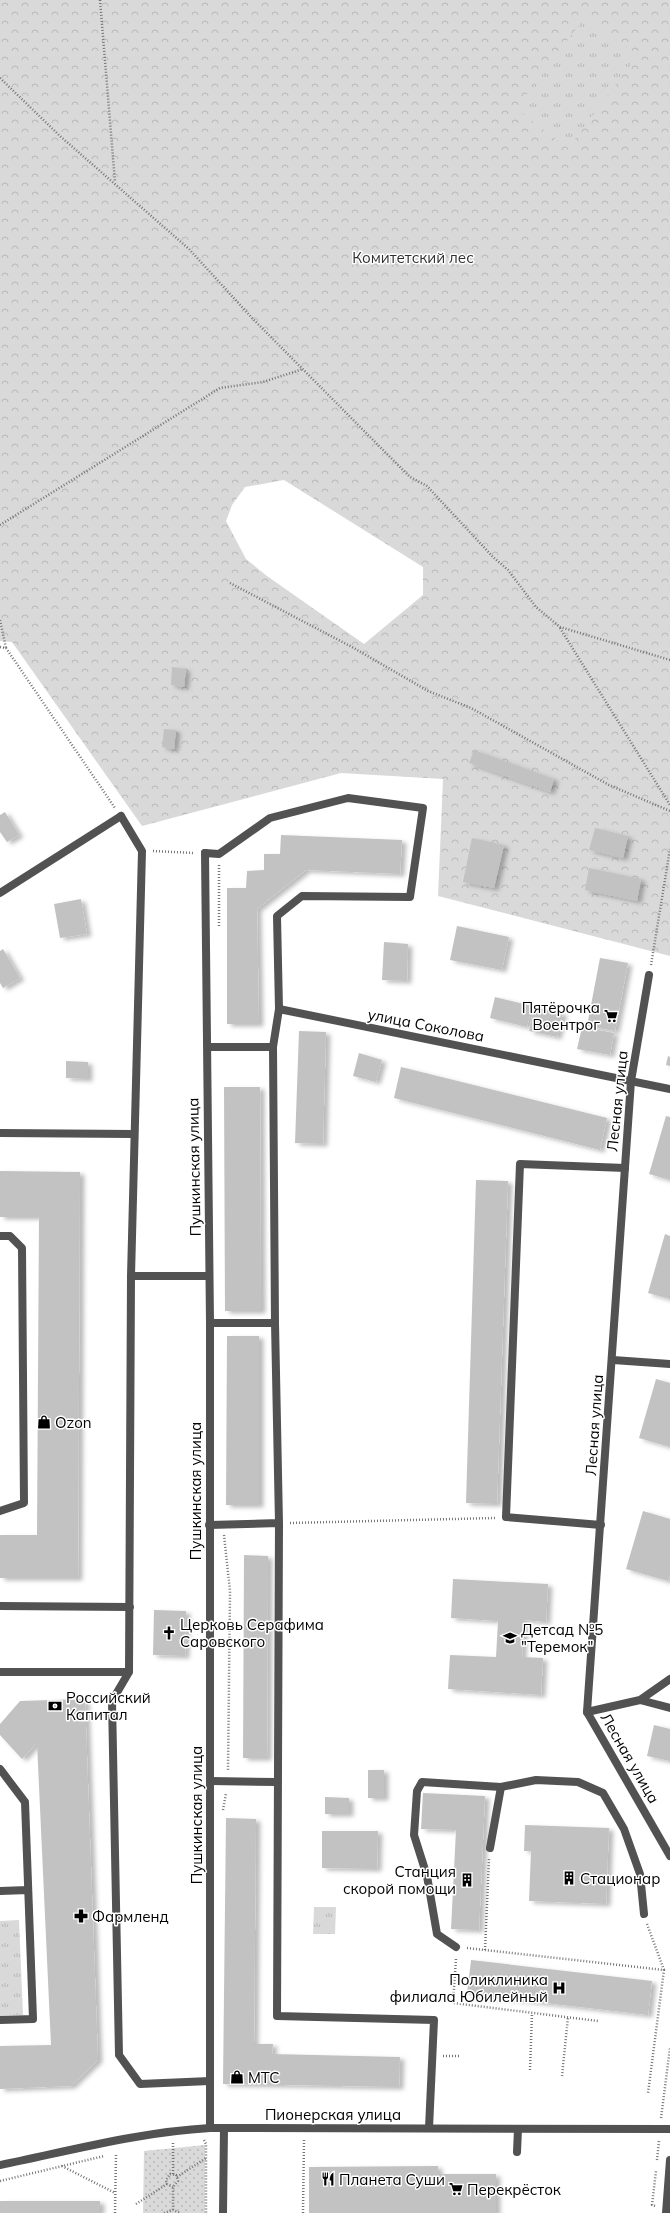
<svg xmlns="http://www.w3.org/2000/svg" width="670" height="2213" font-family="Mulish,sans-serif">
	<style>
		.grass { fill: url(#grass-dots) }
		.forest { fill: url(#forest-crowns); fill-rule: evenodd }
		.park { fill: url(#park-tufts) }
		.building { fill: #c2c2c2; filter: url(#shadow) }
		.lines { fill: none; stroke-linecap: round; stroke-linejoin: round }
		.path { stroke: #747474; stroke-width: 2.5; stroke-dasharray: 1 2; stroke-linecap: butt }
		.service { stroke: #525252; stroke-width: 8 }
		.minor { stroke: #525252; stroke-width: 8 }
		.tertiary { stroke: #525252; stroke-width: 8 }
		.labels { text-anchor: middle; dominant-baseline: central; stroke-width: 3; stroke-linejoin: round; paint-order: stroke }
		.park-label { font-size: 15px; fill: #303030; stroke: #fff }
		.poi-label { font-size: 15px; fill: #000; stroke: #fff; text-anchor: start }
		.street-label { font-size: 15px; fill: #000; stroke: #fff }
	</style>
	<defs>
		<pattern id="grass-dots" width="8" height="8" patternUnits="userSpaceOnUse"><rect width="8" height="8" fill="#d9d9d9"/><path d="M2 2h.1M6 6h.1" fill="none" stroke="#b8b8b8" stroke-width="1.8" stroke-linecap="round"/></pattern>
		<pattern id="forest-crowns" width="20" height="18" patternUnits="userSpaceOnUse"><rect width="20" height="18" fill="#d9d9d9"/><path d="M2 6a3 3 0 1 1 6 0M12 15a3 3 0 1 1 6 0" fill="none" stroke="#b8b8b8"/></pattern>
		<pattern id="park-tufts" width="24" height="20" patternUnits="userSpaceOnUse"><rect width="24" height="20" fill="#d9d9d9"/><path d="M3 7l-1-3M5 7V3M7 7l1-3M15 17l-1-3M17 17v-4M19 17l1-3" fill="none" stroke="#b8b8b8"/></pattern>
		<filter id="shadow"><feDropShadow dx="4.5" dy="2.5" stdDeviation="2" flood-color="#0004"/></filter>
	</defs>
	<rect width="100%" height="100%" fill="#fff"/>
	<path class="grass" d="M205,2145v68h-62l1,-62z"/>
	<path class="forest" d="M0,0h670v956l-232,-60 5,-117 -102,-6 -199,53 -130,-184 -12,-1zM284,480l139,87v28l-59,49 -97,-68 -21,-17 -20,-38 6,-16 13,-18z"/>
	<path class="park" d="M586,16l52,39 -70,93 -52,-39z
		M314,1907h22l-1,27h-22z
		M19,1920l4,95 -23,1v-95z"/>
	<path class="building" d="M172,667l14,2 -2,18 -13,-2z
		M164,729l12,1 -2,19 -12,-2z
		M474,750l80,29 -4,13 -81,-29z
		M5,812l14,23 -12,7 -7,-10v-17z
		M595,828l33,8 -5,22 -34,-8z
		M281,835l121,5 -2,34 -94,-4 -49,39 2,115h-32v-136h19l1,-17 17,-1v-16h16z
		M472,838l32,7 -10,43 -31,-6z
		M589,868l52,11 -4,22 -52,-11z
		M81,899l6,35 -27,4 -6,-34z
		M457,926l52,11 -7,33 -52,-10z
		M384,942l24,2 -1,37 -25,-1z
		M3,949l17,29 -17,10 -3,-5v-32z
		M600,958l28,5 -13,68 -28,-5z
		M495,997l37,9 -5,21 -37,-9z
		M534,1007l29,6 -6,24 -28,-6z
		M582,1027l32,6 -4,22 -33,-6z
		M299,1031l27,1 -3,112 -28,-1z
		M359,1053l23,7 -6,22 -23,-6z
		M668,1056l2,1v9l-4,-1z
		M66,1061l22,1v17l-22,-1z
		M401,1067l206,51 -7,32 -206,-52z
		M224,1087h36l1,224h-36z
		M666,1116l4,1v63l-21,-6z
		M0,1171l80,1 -2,406h-78v-43h37l2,-318h-39z
		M476,1180l32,1 -11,323 -31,-1z
		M665,1234l5,2v63l-22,-6z
		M227,1336h32v169h-33z
		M656,1379l14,4v64l-31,-9z
		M643,1511l27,8v56l-2,6 -42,-12z
		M244,1555l24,1 -1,202h-24z
		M453,1579l95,5 -2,38 -22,-2 -2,37 21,1 -2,37 -93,-6 2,-34 46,2 2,-36 -47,-3z
		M154,1610l32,1 -1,45 -32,-1z
		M85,1699l13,361 -27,26 -71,3v-43l51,-1 -14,-302 -15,16 -22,-24v-11l20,-23z
		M654,1725l16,4v32l-23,-5z
		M368,1770h16v28h-16z
		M423,1793l62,3 -6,134 -28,-1 5,-99 -35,-1z
		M325,1797l24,1v16h-24z
		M226,1818l30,1 -2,225h19l-1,10 128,3 -1,30 -176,-3z
		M525,1825l84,3 -3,76 -77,-3 2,-50h-7z
		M322,1831h56l-1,38 -55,-1z
		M471,1960l181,21 -4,34 -181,-21z
		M438,2166v8h58v39h-187v-46z
		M0,2201h100v12h-100z"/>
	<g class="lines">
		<path class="path" d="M100,0l15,182
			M0,78l60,58 129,113 63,69 132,133 26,26 17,9 66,71 15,13 28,37 24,20 110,33
			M0,525l220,-137 43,-6 40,-13
			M230,583l122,64 76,44 43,17 138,77 61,26
			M0,620l6,28
			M560,628l110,177
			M0,647l6,1 109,160
			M153,851l41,2
			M219,865v61
			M651,965l19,-116
			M290,1523l205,-5
			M224,1535l6,56 -2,179
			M223,1810l3,-17
			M647,1924l17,46
			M467,1948l197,22 -16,123
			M485,1950l4,-91
			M456,1959l-3,44 145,18
			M443,2056h16
			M530,2070l2,-57
			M562,2076l6,-59
			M661,2118l9,-70
			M204,2140l2,4v69
			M173,2143v31
			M657,2160l2,-19h-2
			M62,2166l53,27
			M177,2177l29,-19
			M0,2181l104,-25
			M173,2187l-6,-3 -1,-4 4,-6 6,1 2,6 -5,6v23
			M136,2204l31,-20
			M655,2206l-3,-1 4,-34
			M115,2213l1,-59
			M164,2213l9,-3 7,3
			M303,2213l1,-73"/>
		<path class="service" d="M121,816l21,35 -11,425 -2,396
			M205,853l14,1 51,-36 78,-20 75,10 -13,89 -108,-1 -25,20 2,93
			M0,1133l133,1
			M0,1236h10l12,12 2,255 -24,8
			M131,1276h78
			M210,1323h65l-2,-276
			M275,1323l4,200 -2,493 157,4 -5,108
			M613,1360l57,4
			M209,1525l70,-2
			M601,1525l-95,-8 14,-353 105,4
			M0,1606l130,1
			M0,1672h129l-17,29 7,354 21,29 70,-3
			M640,1700l30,8
			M587,1712l53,-12 30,-21
			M0,1769l25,33 8,217 -33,1
			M211,1781l66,1
			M490,1848l11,-61 35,-7 42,2 25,11 21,36 16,45 4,40
			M0,1891l28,-1
			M456,1947l-19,-13 -10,-58 -13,-41 3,-44 5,-9 79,5
			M517,2152l1,-23"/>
		<path class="minor" d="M205,853l5,470v805
			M0,893l121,-77
			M649,975l-18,106 -44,631 83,144
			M207,1047h66l6,-38 391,80
			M223,2213l1,-85"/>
		<path class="tertiary" d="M0,2165c69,-14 139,-33 210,-37l460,1
			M666,2213l4,-53"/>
	</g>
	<defs>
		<g id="supermarket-bare" transform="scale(1.08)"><path d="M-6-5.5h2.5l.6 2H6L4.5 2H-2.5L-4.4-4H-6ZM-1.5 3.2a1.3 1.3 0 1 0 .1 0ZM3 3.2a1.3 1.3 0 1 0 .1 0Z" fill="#000" stroke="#fff" stroke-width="2.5" paint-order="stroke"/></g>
		<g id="shop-bare" transform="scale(1.08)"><path d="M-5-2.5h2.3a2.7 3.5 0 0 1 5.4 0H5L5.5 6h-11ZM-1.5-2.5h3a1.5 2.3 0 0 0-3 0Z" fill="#000" stroke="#fff" stroke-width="2.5" paint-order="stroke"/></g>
		<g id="church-bare" transform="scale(1.08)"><path d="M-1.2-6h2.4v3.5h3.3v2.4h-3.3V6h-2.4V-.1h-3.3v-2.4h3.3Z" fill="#000" stroke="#fff" stroke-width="2.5" paint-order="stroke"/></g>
		<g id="school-bare" transform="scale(1.08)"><path d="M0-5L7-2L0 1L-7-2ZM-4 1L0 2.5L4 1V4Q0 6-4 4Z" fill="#000" stroke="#fff" stroke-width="2.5" paint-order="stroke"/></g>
		<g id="bank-bare" transform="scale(1.08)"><path d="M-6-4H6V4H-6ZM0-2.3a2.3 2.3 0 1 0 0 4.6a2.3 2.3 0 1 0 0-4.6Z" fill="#000" stroke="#fff" stroke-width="2.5" paint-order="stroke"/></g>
		<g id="building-bare" transform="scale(1.08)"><path d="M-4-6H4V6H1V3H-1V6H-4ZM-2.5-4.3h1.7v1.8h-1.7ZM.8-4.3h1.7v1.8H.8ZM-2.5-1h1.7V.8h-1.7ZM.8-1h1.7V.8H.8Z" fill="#000" stroke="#fff" stroke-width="2.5" paint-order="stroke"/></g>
		<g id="pharmacy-bare" transform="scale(1.08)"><path d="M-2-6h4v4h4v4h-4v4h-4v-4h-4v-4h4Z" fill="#000" stroke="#fff" stroke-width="2.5" paint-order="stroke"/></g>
		<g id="hospital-bare" transform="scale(1.08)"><path d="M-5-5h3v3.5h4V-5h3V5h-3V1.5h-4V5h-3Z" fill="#000" stroke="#fff" stroke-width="2.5" paint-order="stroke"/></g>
		<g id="restaurant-bare" transform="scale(1.08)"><path d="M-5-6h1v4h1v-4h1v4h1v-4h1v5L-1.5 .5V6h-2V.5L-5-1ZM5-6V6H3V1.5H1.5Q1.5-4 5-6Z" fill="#000" stroke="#fff" stroke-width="2.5" paint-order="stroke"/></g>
	</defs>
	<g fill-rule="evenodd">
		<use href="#supermarket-bare" x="611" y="1016"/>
		<use href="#shop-bare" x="44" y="1422"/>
		<use href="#church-bare" x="169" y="1633"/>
		<use href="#school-bare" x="510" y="1638"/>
		<use href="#bank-bare" x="55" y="1706"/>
		<use href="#building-bare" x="569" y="1878"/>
		<use href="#building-bare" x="467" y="1880"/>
		<use href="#pharmacy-bare" x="81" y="1916"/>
		<use href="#hospital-bare" x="559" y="1988"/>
		<use href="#shop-bare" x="237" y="2077"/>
		<use href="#restaurant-bare" x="328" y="2179"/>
		<use href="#supermarket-bare" x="456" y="2189"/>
	</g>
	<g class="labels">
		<g class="park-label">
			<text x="413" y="257">Комитетский лес</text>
		</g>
		<g class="poi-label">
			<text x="600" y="1007" text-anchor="end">Пятёрочка<tspan x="600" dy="17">Воентрог</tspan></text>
			<text x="55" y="1422">Ozon</text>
			<text x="180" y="1624">Церковь Серафима<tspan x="180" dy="17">Саровского</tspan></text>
			<text x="521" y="1629">Детсад №5<tspan x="521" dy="17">"Теремок"</tspan></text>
			<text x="66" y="1697">Российский<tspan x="66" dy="17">Капитал</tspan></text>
			<text x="456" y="1871" text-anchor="end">Станция<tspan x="456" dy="17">скорой помощи</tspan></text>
			<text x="580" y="1878">Стационар</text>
			<text x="92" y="1916">Фармленд</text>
			<text x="548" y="1979" text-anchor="end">Поликлиника<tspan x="548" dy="17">филиала Юбилейный</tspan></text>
			<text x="248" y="2077">МТС</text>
			<text x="339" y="2179">Планета Суши</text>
			<text x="467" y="2189">Перекрёсток</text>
		</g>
		<g class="street-label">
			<text transform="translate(426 1025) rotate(11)">улица Соколова</text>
			<text transform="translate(617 1101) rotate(-84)">Лесная улица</text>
			<text transform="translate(194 1167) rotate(-91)">Пушкинская улица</text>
			<text transform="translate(594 1425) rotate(-86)">Лесная улица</text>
			<text transform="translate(195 1491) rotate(-90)">Пушкинская улица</text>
			<text transform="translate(630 1758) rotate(60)">Лесная улица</text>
			<text transform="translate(196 1815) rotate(-90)">Пушкинская улица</text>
			<text x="333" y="2114">Пионерская улица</text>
		</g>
	</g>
</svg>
